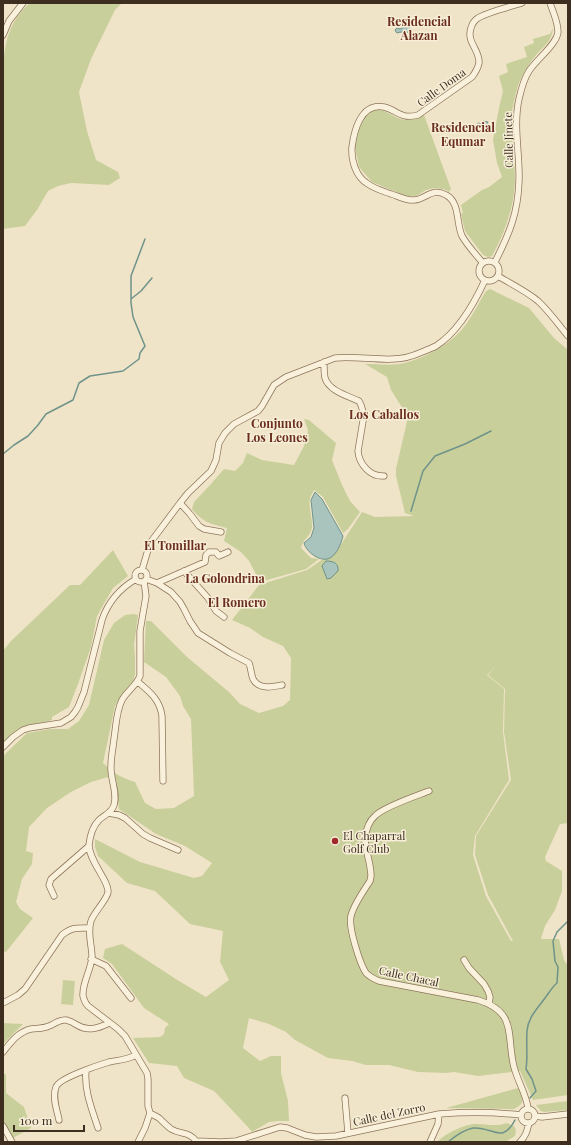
<svg xmlns="http://www.w3.org/2000/svg" width="571" height="1145" font-family="'Playfair Display',serif">
	<style>
		.green { fill: #c9cf9b; fill-rule: evenodd }
		.water { fill: #a9c4bc; stroke: #6f938a }
		.lines { fill: none; stroke-linecap: round; stroke-linejoin: round }
		.stream { stroke: #6f938a; stroke-width: 1.5 }
		.minor-casing { stroke: #8d765c; stroke-width: 7 }
		.minor { stroke: #faf1dc; stroke-width: 5.5 }
		.poi-dot { fill: #9e2a2b; stroke: #f7eed8; stroke-width: 1.5 }
		.labels { text-anchor: middle; dominant-baseline: central; stroke-width: 3; stroke-linejoin: round; paint-order: stroke }
		.street-label { font-size: 11px; fill: #3d2e20; stroke: #f7eed8 }
		.poi-label { font-size: 11px; fill: #3d2e20; stroke: #f7eed8; text-anchor: start }
		.neighbourhood-label { font-size: 12px; font-weight: bold; fill: #6b2e1e; stroke: #f7eed8 }
	</style>
	<rect width="100%" height="100%" fill="#f0e4c8"/>
	<path class="green" d="M30,3h92l-7,7 -24,49 -12,33 8,39 9,29 22,12 2,6 -11,7 -38,-2 -13,3 -10,5 -11,19 -12,16 -22,3v-169c1,-5 2,-11 3,-16 3,-16 11,-30 24,-41z
		M553,28c-1,13 -9,18 -17,27 -9,11 -17,24 -20,38 -2,9 -5,20 -5,30 1,19 4,38 4,57 -1,28 -10,52 -23,76l-4,1 -5,-2 -18,-24 -4,-17 2,-1 -2,-8 21,-15 7,-3 13,-10 -5,-14 -4,-23 6,-32 4,-17 -4,-15 9,-4 -2,-8 21,-7 -3,-10 10,-4 -1,-4 17,-5z
		M377,109c22,5 20,18 47,6l27,74 -2,3 -5,-3 -10,-1 -8,2 -10,6h-10l-34,-14 -13,-15 -4,-20 4,-17 7,-16z
		M490,289l39,19 25,30 14,12v473l-8,1 -15,33 1,4 16,10v20l-7,19 -10,16 -4,13h18l5,21 4,6v129l-35,5 -13,-29 -42,5 -24,-4 -8,1 -28,-1 -29,-7h-23l-14,-4 -24,-3 -33,-18 -9,-8 -17,-8 -20,-6 -6,30 17,13 11,-5h10v17l7,28 1,20h-11l-9,1 -17,10 -4,-5 -34,-36 -30,-13 -7,-12 -28,-3 -16,-25 27,-1 4,-3 1,-6 4,-4 -25,-16 -32,-44 -9,-6 2,-9 17,-5 57,37 27,16 23,-17 -9,-18 3,-31 -33,-7 -35,-33 -28,-8 -29,-27 -3,-9v-8l45,23 54,16 8,-2 10,-13 -27,-17 -29,-12 -37,-25 -3,-27 -8,-5 -17,5 -20,10 -24,16 -18,19 -3,24 7,2 -1,11 -10,15 -6,23 4,7 13,9 -27,34 -3,-1v-195l24,-23 23,-4h18l11,-8 10,-16 15,-65 10,-17 11,-8 9,-1 4,1 -4,30 1,11v19l-2,6 -12,14 -6,11 -12,57c12,11 17,14 32,19l10,21 11,6 18,-1 20,-12 -3,-77 -8,-13 -3,-10 -14,-19 -22,-15 2,-41h5l36,36 42,35 11,12 19,9 24,-7 7,-6 1,-42 -8,-12 -20,-9 -13,-9 -18,-8 27,-35 48,-15 31,-21 24,-37 13,5 39,-1 -9,-3 -9,-37v-7l12,-52 -17,-27 -4,-13 -22,-13c13,0 28,2 40,-1 22,-6 49,-21 62,-40 7,-10 12,-21 19,-32zM495,667l-7,8 17,14 -1,43 7,48 -35,56 -1,19 13,40 25,46h-2l-25,-45 -13,-41 2,-19 34,-56 -6,-48 1,-43 -17,-14z
		M304,419l5,1 27,23 -4,17 10,25 8,16 10,11 -12,17 -5,4 -20,-36 -9,-7c-1,3 -4,6 -4,9 -2,7 3,21 2,29 -2,9 -9,11 -11,20l10,10 8,1 -13,10 -46,13 -11,-21 -8,-9 -17,-11 3,-13c-18,-5 -22,-4 -35,-19l2,-7 16,-17 14,-16 11,2 8,-8 4,-10 15,7 32,5 10,-19 4,-16z
		M113,550l15,26 -15,12 -16,28 -6,31 -13,37 -9,23 -17,10v3l-34,9 -15,16v-94l8,-10 59,-56h10z
		M63,980l12,1 -2,24 -12,-1z
		M3,1023l20,1 -20,20z
		M3,1072l3,3v18l18,14 7,21 -18,10 -10,-17z
		M518,1088c5,11 8,15 -4,21l-68,-1z
		M568,1101v9l-24,2 -3,-1 -5,-6z
		M507,1123l7,3 2,4 -1,6 -10,6h-68c8,-8 27,-18 39,-18 12,0 19,3 31,-1z"/>
	<path class="water" d="M408,25l2,4 -1,3c-4,1 -8,-1 -12,1l-1,-1 -1,-2 2,-2 3,1z
		M483,121l5,1 -3,10 -9,-3 2,-6 4,1z
		M315,492l7,7 21,37c-2,8 -6,18 -13,22 -9,5 -24,-6 -26,-15l7,-6 3,-9 -3,-28z
		M326,561c7,0 13,2 12,10l-7,7 -4,1 -5,-13z"/>
	<g class="lines">
		<path class="stream" d="M131,299l10,-8 11,-13
			M3,454l11,-9 14,-9 10,-11 8,-11 27,-14 6,-17 11,-7 33,-5 16,-12 1,-6 5,-7 -12,-29 -2,-14v-27l14,-37
			M411,511l12,-40 12,-15 30,-12 26,-13
			M530,1098l6,-7 -4,-12 -6,-10c2,-13 0,-26 1,-38 1,-14 11,-23 18,-33 4,-5 7,-11 12,-15l1,-16 -3,-6 -2,-20 4,-9 11,-11
			M448,1142c7,-6 16,-12 25,-14 19,-2 29,17 42,-8"/>
		<g class="minor-casing">
			<path id="minor" d="M3,35l6,-14 14,-18
				M479 271a10 10 0 1 1 20 0a10 10 0 1 1-20 0Z
				M495,262c14,-28 23,-48 24,-81 1,-27 -6,-55 0,-82 2,-9 5,-20 10,-28 7,-11 28,-27 29,-39 0,-10 -5,-20 -8,-29
				M483,263c-7,-8 -16,-18 -21,-27 -6,-13 -2,-34 -16,-41 -15,-8 -19,4 -32,5 -7,1 -16,-4 -23,-6 -8,-3 -16,-5 -23,-10 -12,-7 -17,-23 -16,-37 2,-16 9,-45 32,-40 14,3 16,13 34,8l54,-38c3,-4 6,-9 7,-14 1,-13 -13,-21 -8,-35 1,-4 4,-8 7,-10 12,-7 32,-11 44,-15
				M498,276c13,8 28,15 40,25 11,10 20,23 30,35
				M324,362c0,5 0,11 1,16 4,13 23,18 34,23l2,4 3,10 -6,36c1,13 12,26 26,25
				M180,503l10,11 9,12 5,3 17,3
				M142,570l8,-27 30,-40 8,-10 23,-22 5,-11 3,-17 6,-10 9,-9 24,-13 4,-5 12,-21 12,-8 49,-19c19,-2 39,2 58,1 10,0 20,-3 29,-7 5,-2 10,-4 14,-6 23,-15 38,-42 49,-66
				M135 576a6 6 0 1 1 12 0a6 6 0 1 1-12 0Z
				M184,571l24,27 8,13 8,6
				M146,579l11,4 48,-21 1,-7 3,-3h7l3,4 9,-4
				M157,583l14,9 9,10 4,7 6,12 8,12 32,20 19,10c2,5 2,11 4,16 6,11 19,8 29,6
				M138,682c12,10 22,18 24,34l1,65
				M3,747l10,-10 10,-7 6,-2 32,-5 10,-6 4,-5 3,-5 6,-15 18,-72c6,-18 17,-31 34,-41
				M429,791c-13,5 -46,16 -54,25 -6,5 -9,15 -10,22 0,13 6,25 6,38l-1,5c-6,9 -17,25 -19,35 -3,11 9,48 15,57 4,4 8,6 13,8l99,19c40,12 28,36 36,67 4,15 12,27 14,41
				M109,813l10,2 6,3 18,16 7,4 28,12
				M54,896l-5,-11 2,-6 38,-33
				M91,959l15,7 25,32
				M464,960l5,8 15,16 4,7 2,6 -1,7
				M3,1003l15,-8 7,-6 37,-54c10,-8 15,-7 27,-7
				M3,1052c8,-10 15,-20 28,-23 6,-1 12,0 18,-3 6,-2 10,-7 17,-6 5,1 8,3 11,5 11,7 22,3 32,-2
				M86,1070c-2,21 6,39 12,58
				M345,1098l3,35
				M521 1116a7 7 0 1 1 14 0a7 7 0 1 1-14 0Z
				M150,1113c3,2 6,3 9,5 4,4 8,8 12,11 10,6 18,2 26,13
				M535,1116l7,1 26,-3
				M59,1120c-2,-10 -7,-23 -3,-33 3,-9 43,-22 53,-25 9,-2 18,-2 27,-7
				M3,1126l9,16
				M197,1141l24,1 15,-1 44,-14 7,1 18,7 11,2 20,-1 103,-22c27,-2 54,-2 82,1
				M138,1142l7,-14 5,-15 -2,-7v-27l-1,-6 -22,-37 -7,-7 -30,-23c-3,-3 -4,-6 -5,-10 -1,-13 8,-26 9,-39 0,-12 -5,-24 -1,-36 3,-9 16,-21 17,-29 1,-11 -19,-31 -19,-47 1,-9 4,-19 10,-25 5,-5 13,-7 15,-15 4,-12 -4,-26 -3,-39 0,-9 2,-18 3,-27 2,-12 2,-27 8,-39 5,-9 14,-14 18,-24v-45l6,-35 -2,-15
				M430,1142l8,-18 1,-10
				M520,1142c6,-6 7,-11 9,-19"/>
		</g>
		<use href="#minor" class="minor"/>
	</g>
	<circle class="poi-dot" cx="335" cy="841" r="4"/>
	<g class="labels">
		<g class="street-label">
			<text transform="translate(441 87) rotate(-36)">Calle Doma</text>
			<text transform="translate(508 140) rotate(-91)">Calle Jinete</text>
			<text transform="translate(409 976) rotate(12)">Calle Chacal</text>
			<text transform="translate(389 1114) rotate(-12)">Calle del Zorro</text>
		</g>
		<g class="poi-label">
			<text x="343" y="835">El Chaparral<tspan x="343" dy="13">Golf Club</tspan></text>
		</g>
		<g class="neighbourhood-label">
			<text x="419" y="21">Residencial<tspan x="419" dy="14">Alazan</tspan></text>
			<text x="463" y="127">Residencial<tspan x="463" dy="14">Equmar</tspan></text>
			<text x="384" y="414">Los Caballos</text>
			<text x="277" y="423">Conjunto<tspan x="277" dy="14">Los Leones</tspan></text>
			<text x="175" y="545">El Tomillar</text>
			<text x="225" y="578">La Golondrina</text>
			<text x="237" y="602">El Romero</text>
		</g>
	</g>
	<rect width="571" height="1145" fill="none" stroke="#3d2e20" stroke-width="8"/>
	<path d="M14 1125v6h70v-6" fill="none" stroke="#3d2e20" stroke-width="2"/>
	<text x="20" y="1125" font-size="12" fill="#3d2e20" stroke="#f7eed8" stroke-width="3" paint-order="stroke">100 m</text>
</svg>
